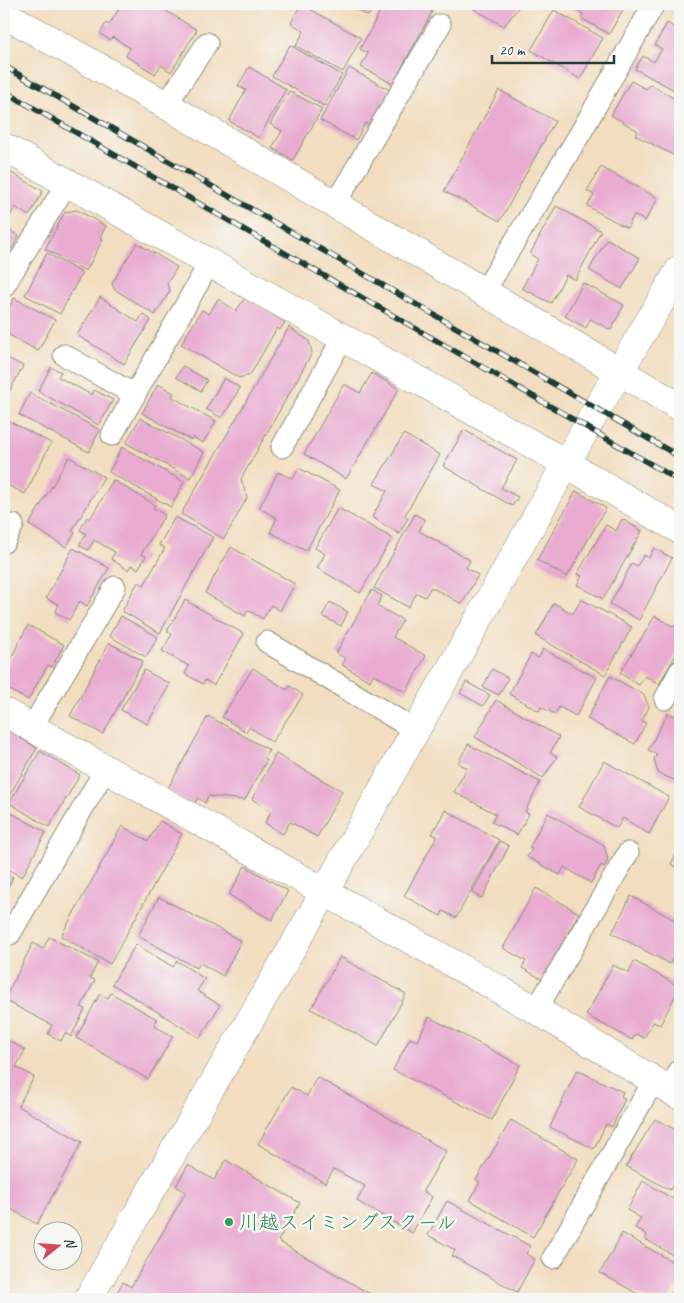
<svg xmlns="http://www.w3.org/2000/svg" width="684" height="1303" font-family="Caveat,'Klee One',sans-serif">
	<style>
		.building { fill: #e9abd0 }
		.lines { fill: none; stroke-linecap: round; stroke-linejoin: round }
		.service-casing { stroke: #888d7a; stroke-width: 23 }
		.minor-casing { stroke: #888d7a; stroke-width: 29 }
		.service { stroke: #fff; stroke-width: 21 }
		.minor { stroke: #fff; stroke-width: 28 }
		.rail-casing { stroke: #1f3d34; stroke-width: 5.5 }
		.rail { stroke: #f6f6f2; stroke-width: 4; stroke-dasharray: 11; stroke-linecap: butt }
		.leisure-dot { fill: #2e9e5b; stroke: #f6f6f2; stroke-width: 2 }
		.labels { text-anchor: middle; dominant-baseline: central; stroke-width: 5; stroke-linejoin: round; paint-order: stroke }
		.leisure-label { font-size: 20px; fill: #27864d; stroke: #f6f6f2; text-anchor: start }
	</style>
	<rect width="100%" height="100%" fill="#f6f6f2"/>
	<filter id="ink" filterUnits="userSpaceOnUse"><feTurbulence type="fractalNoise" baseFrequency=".02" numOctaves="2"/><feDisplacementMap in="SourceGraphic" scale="10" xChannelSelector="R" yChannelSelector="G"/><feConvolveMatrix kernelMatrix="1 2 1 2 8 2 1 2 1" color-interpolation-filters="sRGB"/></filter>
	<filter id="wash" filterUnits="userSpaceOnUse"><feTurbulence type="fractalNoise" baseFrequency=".0096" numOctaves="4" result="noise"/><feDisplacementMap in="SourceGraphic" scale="20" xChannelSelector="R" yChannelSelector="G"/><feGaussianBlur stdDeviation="1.12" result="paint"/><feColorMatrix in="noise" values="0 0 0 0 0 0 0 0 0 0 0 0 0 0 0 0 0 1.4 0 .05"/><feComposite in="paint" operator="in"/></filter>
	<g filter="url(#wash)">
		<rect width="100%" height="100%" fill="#f2ddc0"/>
		<g id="blocks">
			<path class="building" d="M122,4h33l42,26 -26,42 -10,-7 -6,9 -29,-18 4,-8 -17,-11 -3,3 -10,-6 6,-11 3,2z
				M301,4l60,34 -18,34 -47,-26 8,-15 -13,-8z
				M346,4h30l-8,12z
				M384,4l10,5 3,-5h20l15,8 -39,72 -32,-17 7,-14 -8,-4z
				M474,4h47l-17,22 -32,-18z
				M567,4h59l-17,30 -28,-16 2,-4z
				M554,10l49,28 -23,41 -49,-29z
				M667,23l13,8v62l-45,-24 8,-13 11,6 8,-13 -7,-4z
				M290,45l52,30 -18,31 -52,-30z
				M249,67l37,22 -27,49 -30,-17 17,-31 -8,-4z
				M349,68l41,22 -19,36 -6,-3 -9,17 -36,-20z
				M631,81l15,8 4,-5 30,18v50l-3,5 -42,-22 3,-4 -27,-16z
				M499,90l56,31 -55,100 -56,-30z
				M289,91l33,18 -29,51 -21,-12 10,-17 -12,-7z
				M601,167l57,31 -13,23 -11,-6 -7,13 -40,-22 7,-11 -7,-4z
				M6,170l37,21 -14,25 -14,-9 -9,17 -2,-1v-49z
				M556,206l45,25 -26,49 -9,-5 -15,28 -29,-15 16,-29 -8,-5z
				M77,210l29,16 -6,11 3,2 -17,32 -41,-22 20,-37z
				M4,227l15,9 -15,26z
				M607,239l33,19 -18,31 -33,-19z
				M137,243l40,24 -10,17 3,7 -15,24 -41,-26 -2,-6z
				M47,253l35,20 -22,41 -35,-19z
				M583,283l41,22 -13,25 -21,-11 -4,9 -21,-12z
				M100,297l38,25 5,-8 8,6 -27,44 -47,-29z
				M14,298l41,22 -17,31 -34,-19v-14z
				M245,298l40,24 -5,8 -3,-2 -27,47 -11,3 -58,-34 21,-34 7,4 9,-15 18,12z
				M289,327l20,14 3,12 -71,126 6,19 -23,41 -43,-25z
				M4,356l19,10 -16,30 -3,-2z
				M183,366l24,14 -6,11 -25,-14z
				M51,367l10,5 -3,5 34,18 2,-5 19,10 -14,25 -61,-34z
				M372,373l27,16 -53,90 -42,-25 40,-70 16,9z
				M224,378l16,10 -18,30 -16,-9z
				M158,384l16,9 -2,4 44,24 -13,22 -11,-6 -1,3 -49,-27z
				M30,393l70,37 -11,22 -70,-37z
				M140,418l64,34 -14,26 -64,-35z
				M5,419l46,24 -26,51 -21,-11z
				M464,430l53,30 -16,28 17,9 -6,9 -69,-40z
				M404,434l36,21 -35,60 3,3 -9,16 -27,-17 15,-26 -13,-7z
				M122,447l62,35 -13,25 -62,-35z
				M69,457l35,20 -32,54 3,2 -9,14 -37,-22z
				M299,468l41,22 -34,61 -36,-19 7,-14 -18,-10 19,-36 15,7z
				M113,480l42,25 -2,3 12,7 -24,39 5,2 -8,13 -7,-4 -3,5 -17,-11 4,-7 -21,-12 -6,10 -9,-5 7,-11 -6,-4 7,-13 3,2z
				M576,491l30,17 -39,69 -30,-17z
				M338,508l54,30 -32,55 -43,-25 8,-14 -10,-6z
				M415,514l10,6 -6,11 51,29 -4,8 12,7 -16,29 -31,-17 -6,10 -8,-4 -9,14 -34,-19z
				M175,517l38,20 -53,96 -38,-22 16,-29 6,3 21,-37 -6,-3z
				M622,519l20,12 -39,68 -26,-14 5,-9 -5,-2 29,-49 10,6z
				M231,547l64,37 -15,27 -9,-6 -8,14 -15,-9 -3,6 -40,-23z
				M73,548l36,20 -22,38 -7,-5 -11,19 -14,-8 4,-7 -13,-7z
				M654,548l18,10 -33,62 -29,-16 22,-41 5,3 7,-11 5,3z
				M372,590l10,6 -5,10 26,14 -10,17 33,19 -20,36 -33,-18 -3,7 -28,-16 4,-6 -10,-6z
				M581,599l51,28 -27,48 -69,-39 18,-33 19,11z
				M185,600l59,34 -30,51 -9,-5 -2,4 -18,-10 4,-8 -27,-15 10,-17 -5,-3z
				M330,602l18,10 -7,14 -19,-10z
				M121,616l37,21 -12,20 -37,-21z
				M655,616l19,11 2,-3 4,3v21l-21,36 -14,-8 -6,9 -19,-12z
				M28,625l36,20 -12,22 -4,-2 -20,35 -24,-13v-15z
				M109,643l34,18 -40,73 -33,-18z
				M543,649l54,29 -21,38 -17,-9 -4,7 -14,-7 -2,4 -30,-17 22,-40 8,4z
				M253,668l34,22 3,-4 13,9 -31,47 -23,-15 -3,5 -24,-15z
				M492,669l16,9 -9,17 -16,-8z
				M144,670l26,14 -23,40 -26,-14z
				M610,676l34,19 5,12 -7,14 4,2 -11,21 -48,-25z
				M466,682l24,13 -7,11 -23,-13z
				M496,700l63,37 -9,16 7,4 -14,21 -68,-41z
				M668,713l12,6v54l-4,8 -18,-8 -4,-14 3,-5 -9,-4z
				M208,716l61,34 -5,8 3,2 -22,40 -37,-4 -3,7 -7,-5 -5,7 -26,-15z
				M4,728l33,20 -30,51 -3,-2z
				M468,744l72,38 -15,30 4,2 -12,21 -25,-13 4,-8 -42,-22 13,-24 -9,-5z
				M40,751l40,24 -31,52 -40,-24z
				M276,754l66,37 -25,46 -27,-15 -7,12 -18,-11 6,-12 -19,-12z
				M604,761l65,36 -20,37 -26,-16 -6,10 -38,-21z
				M4,809l42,23 -24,45 -18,-10z
				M445,810l54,30 -43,78 -13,-7 -2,5 -37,-20 33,-60 -5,-2z
				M548,813l56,32 4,15 -4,7 -3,-2 -10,18 -27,-16 -4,8 -33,-18 5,-8 -3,-1z
				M160,821l22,13 -72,130 -49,-28 61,-110 26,15z
				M500,841l9,5 -27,52 -10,-5z
				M680,847v22l-9,-5z
				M245,866l43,25 -16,29 -43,-25z
				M4,872l9,5 -9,18z
				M536,888l43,25 -37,66 -20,-11 4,-7 -23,-13z
				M631,896l49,27v21l-10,20 -58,-31z
				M159,897l82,44 -18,35 -23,-13 -3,5 -59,-32z
				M49,937l49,25 -8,16 5,2 -14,27 4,2 -14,28 -6,-4 -4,8 -13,-7 4,-9 -48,-25 29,-57 10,6z
				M136,944l37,23 4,-6 28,18 -8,12 23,14 -20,33 -88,-54z
				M340,957l66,37 -28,52 -67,-37z
				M634,961l46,26 -20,38 -7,-3 -9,16 -8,-4 -4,6 -46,-25 27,-50 16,8z
				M111,993l46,26 -3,7 19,10 -25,43 -72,-41 24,-44 8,4z
				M429,1017l91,48 -28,55 -99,-50 17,-32 7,3z
				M4,1038l21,12 -9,17 18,10 -16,29 64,36 -45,82 -33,-19z
				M577,1070l46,22 -2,5 4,2 -13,28 -6,-3 -12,25 -44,-22z
				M317,1077l129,74 -23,40 9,6 -20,36 -55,-32 8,-15 -31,-17 -9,14 -67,-39 33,-57 16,9z
				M655,1119l23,12 2,-4v61l-7,-4 -3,6 -44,-24z
				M511,1120l67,39 -45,78 -63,-37 10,-18 -4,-2z
				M226,1160l74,43 -22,38 101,58h-266l10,-17 8,5 55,-95 -10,-6 12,-21 26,15z
				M643,1181l37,22v56l-35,-20 2,-4 -12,-7 6,-10 -14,-8z
				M447,1201l83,45 -4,8 9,5 -18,33 -65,-36 3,-6 -27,-15z
				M622,1233l58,33v24l-5,-3 -6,12h-22l-47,-26z"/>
		</g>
	</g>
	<g filter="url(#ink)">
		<use href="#blocks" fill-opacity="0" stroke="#888d7a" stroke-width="1"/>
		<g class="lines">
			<g class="service-casing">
				<path id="service" d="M166,105l41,-62
					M335,204l105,-179
					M4,286l63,-103
					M484,292l97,-160 73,-128
					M64,355l71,40
					M112,435l98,-173
					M282,447l60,-108
					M4,542l9,-17
					M267,642l148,88
					M665,699l15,-28
					M32,727l83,-140
					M10,934l96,-166
					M536,1010l92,-157
					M669,1089l11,-19
					M553,1258l101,-178"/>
			</g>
			<g class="minor-casing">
				<path id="minor" d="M4,14l162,91 514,302
					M4,147l563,317 113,66
					M4,712l532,298 144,86
					M88,1299l236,-406 273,-484 83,-140"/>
			</g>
			<use href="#service" class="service"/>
			<use href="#minor" class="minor"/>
			<g class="rail-casing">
				<path id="rail" d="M4,66l676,391
					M4,91l676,390"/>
			</g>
			<use href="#rail" class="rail"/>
		</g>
	</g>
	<circle class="leisure-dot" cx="229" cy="1222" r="5"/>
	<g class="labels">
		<g class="leisure-label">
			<text x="239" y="1222">川越スイミングスクール</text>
		</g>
	</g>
	<rect width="684" height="1303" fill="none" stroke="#f6f6f2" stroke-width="20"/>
	<g transform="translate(58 1246) rotate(73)"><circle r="24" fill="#f6f6f2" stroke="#a0aca6"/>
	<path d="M0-4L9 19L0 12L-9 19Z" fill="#d1495b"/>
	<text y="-8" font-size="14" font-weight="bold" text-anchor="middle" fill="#1f3d34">N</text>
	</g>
	<path d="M492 55v8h122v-8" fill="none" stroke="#1f3d34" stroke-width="2.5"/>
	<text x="499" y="55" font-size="15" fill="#1f3d34" stroke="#f6f6f2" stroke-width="4" paint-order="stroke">20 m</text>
</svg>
